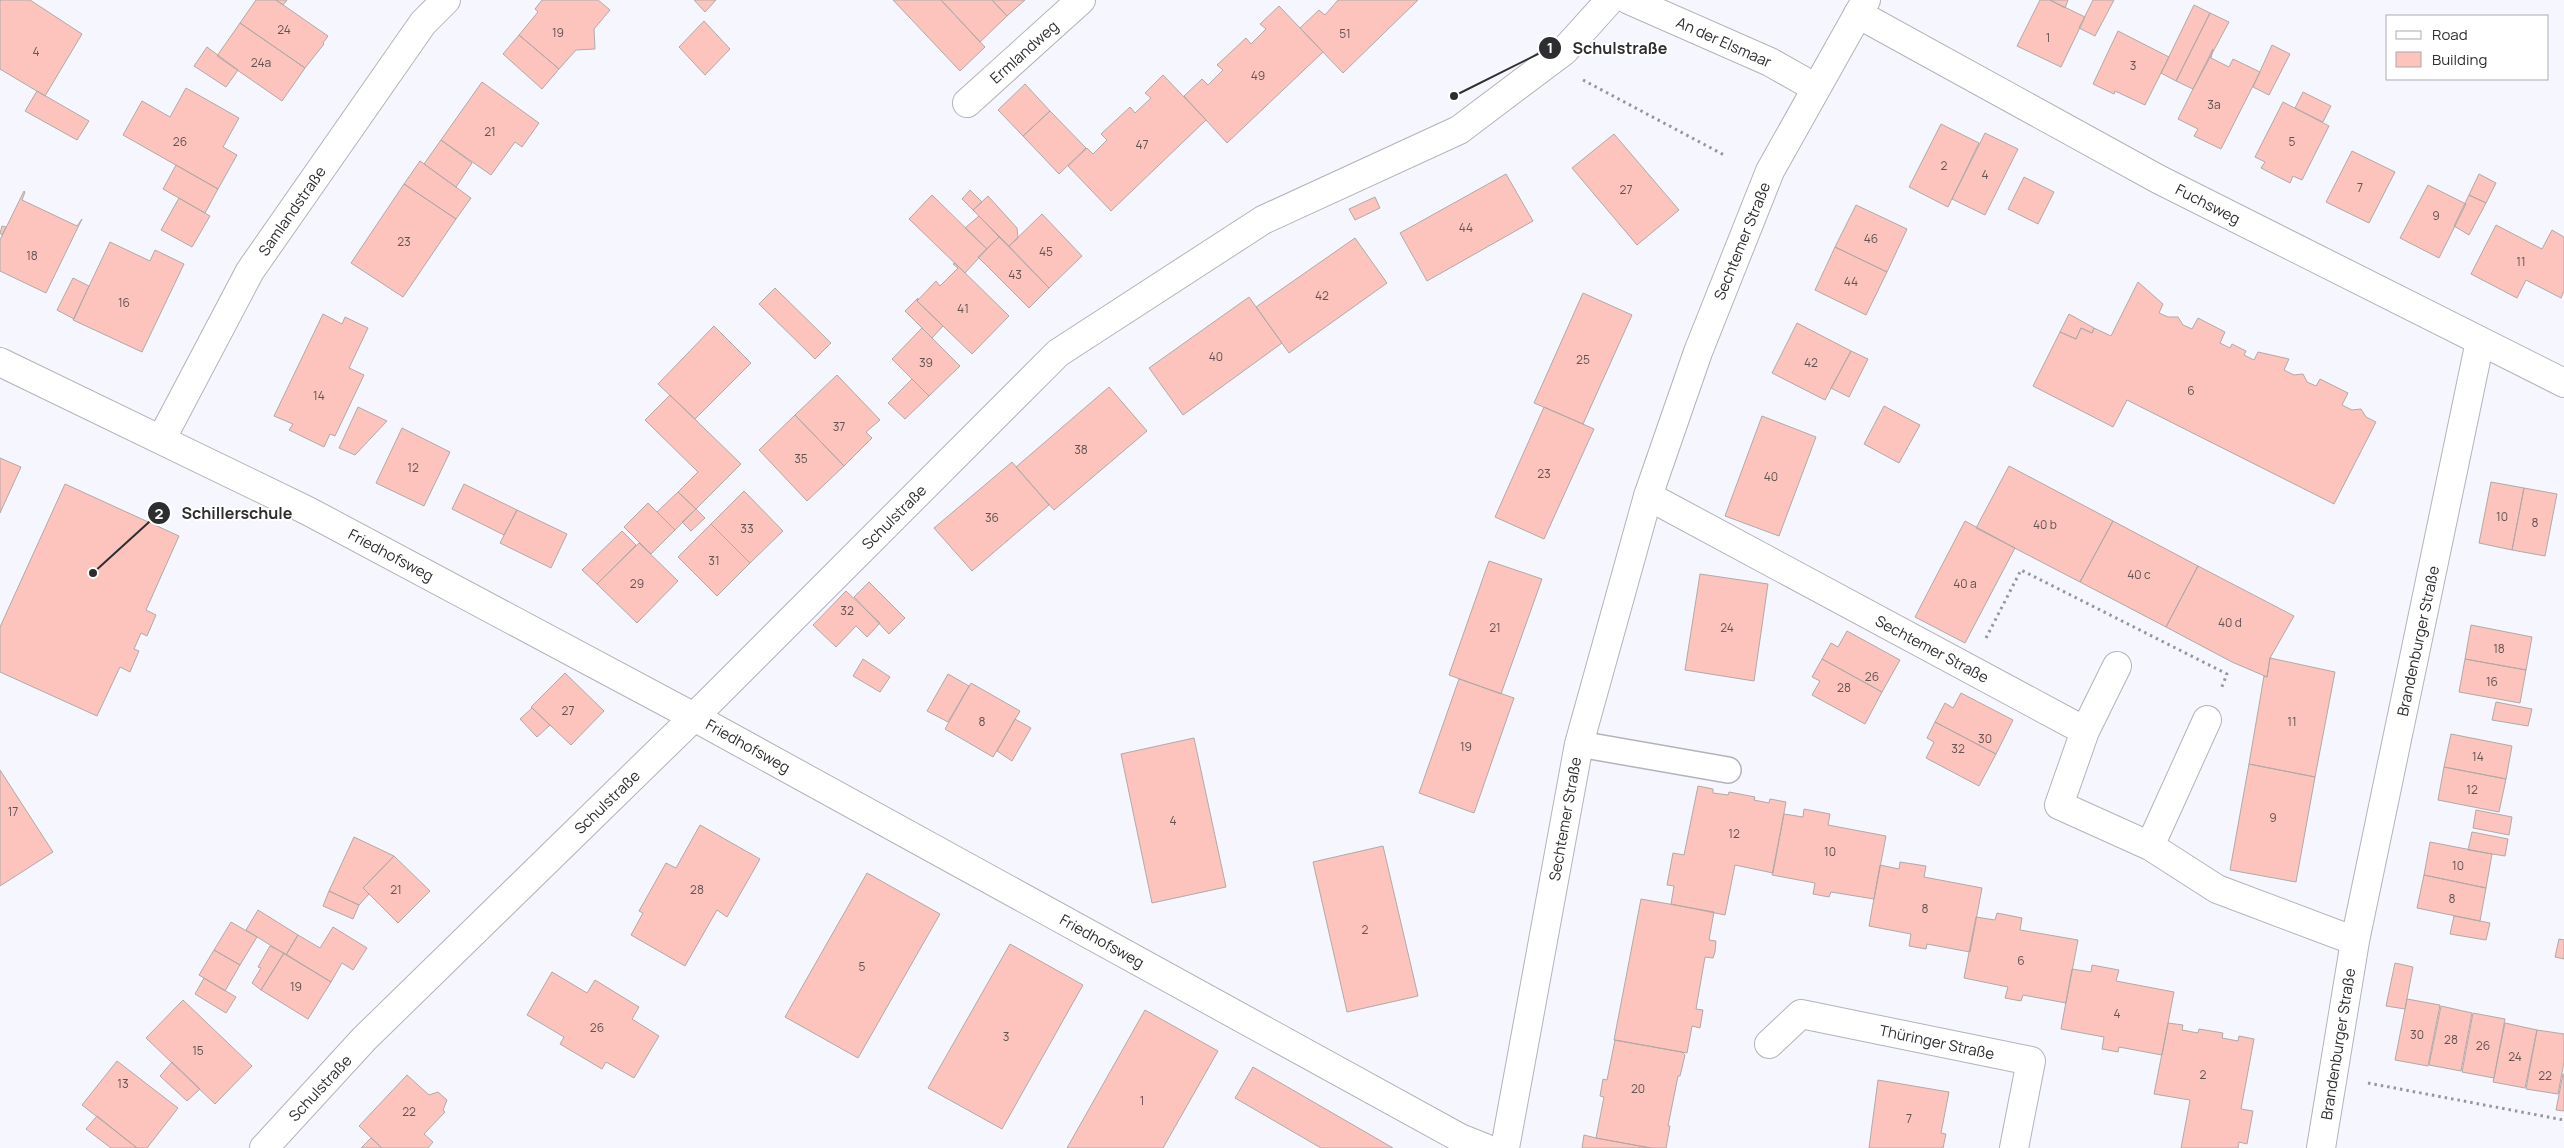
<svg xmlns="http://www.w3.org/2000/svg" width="2564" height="1148" font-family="Manrope,sans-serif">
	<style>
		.building { fill: #fcc4bc; stroke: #b1a9a8 }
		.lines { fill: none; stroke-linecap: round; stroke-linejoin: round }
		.lane-casing { stroke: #b3b3ba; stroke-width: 28 }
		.street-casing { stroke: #b3b3ba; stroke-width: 30 }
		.secondary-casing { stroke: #b3b3ba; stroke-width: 30 }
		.path { stroke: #96969c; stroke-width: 3; stroke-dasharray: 2.5 4; stroke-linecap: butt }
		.lane { stroke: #fff; stroke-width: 25 }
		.street { stroke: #fff; stroke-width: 28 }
		.secondary { stroke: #fff; stroke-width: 28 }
		.labels { text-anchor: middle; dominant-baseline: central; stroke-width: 4; stroke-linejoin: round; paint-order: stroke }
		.number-label { font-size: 12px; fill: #625454 }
		.street-label { font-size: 15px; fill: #2e2e31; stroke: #fff }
		.leader { fill: none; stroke: #2e2e31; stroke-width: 2 }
		.callout-dot { fill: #2e2e31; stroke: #fff; stroke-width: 2 }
		.mark-label { font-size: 15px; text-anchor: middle; font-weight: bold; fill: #fff }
		.callout-label { font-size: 16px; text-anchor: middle; font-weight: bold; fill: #2e2e31; stroke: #fff; stroke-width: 4; stroke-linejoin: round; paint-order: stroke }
	</style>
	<rect width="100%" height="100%" fill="#f6f6fe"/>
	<path class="building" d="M0,0h30l52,34 -37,62 -45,-27z
		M256,0h20l52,36 -5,7 1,1 -19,24 -65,-45z
		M276,0h11l-4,5z
		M542,0h56l12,10 -16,19 1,20 -19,1 -17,19 -40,-34 19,-23 -3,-3z
		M694,0h22l-11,12z
		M893,0h48l44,47 -25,24z
		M941,0h51l15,16 -27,26z
		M992,0h33l-18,16z
		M1338,0h80l-75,73 -43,-45 19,-18 6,5z
		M2040,0h10l35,17 -24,50 -44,-21z
		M2050,0h18l-3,8z
		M2093,0h21l-19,36 -16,-8z
		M2194,5l16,8 -34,68 -15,-8z
		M1279,6l44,46 -96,91 -43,-47 18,-17 6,6 15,-15 -6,-5 29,-27 5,6 15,-15 -6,-5z
		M2210,13l19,9 -36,67 -17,-8z
		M704,21l26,28 -25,26 -26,-28z
		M240,23l65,45 -23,33 -65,-45z
		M2118,31l51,26 -24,48 -30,-14 -1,3 -21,-10z
		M519,35l40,34 -17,20 -39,-35z
		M2272,45l18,9 -21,41 -16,-8z
		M207,47l31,23 -12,17 -32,-21z
		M2213,49l-2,9 18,9 4,-8 27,13 -39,77 -27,-13 4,-7 -20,-10z
		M1163,75l43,45 -95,91 -43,-45 19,-18 6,6 14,-14 -6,-6 29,-27 5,6 16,-15 -6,-5z
		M482,82l57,41 -17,24 -7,-5 -24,33 -50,-35z
		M1025,84l25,27 -27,25 -25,-26z
		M186,88l53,30 -16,29 14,8 -19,34 -95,-54 19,-34 28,16z
		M37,91l52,30 -12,19 -52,-29z
		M2303,92l28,14 -8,16 -28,-14z
		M2283,102l46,24 -27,54 -9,-4 -3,7 -29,-15 4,-6 -10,-5z
		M1050,111l36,37 -27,26 -36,-38z
		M1941,124l38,19 -31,64 -39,-20z
		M1985,133l33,16 -33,66 -33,-16z
		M1614,134l65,76 -42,35 -65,-77z
		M441,140l31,23 -16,24 -32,-23z
		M2352,151l43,21 -26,51 -43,-21z
		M420,161l51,37 -15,21 -52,-35z
		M176,165l42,24 -13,24 -42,-24z
		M1506,174l27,47 -106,60 -27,-48z
		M2479,174l17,9 -10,20 -17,-8z
		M2024,177l30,15 -16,32 -30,-15z
		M404,184l52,35 -53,78 -52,-34z
		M2428,185l38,19 -27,54 -39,-20z
		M970,190l12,12 -9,8 -11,-11z
		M24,191l1,1 -3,8 55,26 5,-7 -36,74 -46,-22v-31z
		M932,195l55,54 -22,24 -56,-54z
		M2469,195l17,8 -17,32 -15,-9z
		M988,196l29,32 1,10 -9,8 -36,-36z
		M1375,197l5,11 -25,12 -6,-11z
		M179,198l31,18 -18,31 -31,-17z
		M1856,205l51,24 -20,43 -52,-25z
		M1042,214l40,42 -33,32 -40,-42z
		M979,216l20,21 -12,12 -22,-21z
		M2496,225l46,24 10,-19 12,7v54l-3,7 -35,-18 -9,18 -46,-24z
		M2,226l4,1 -4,8 -2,-2z
		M999,237l50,51 -20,20 -51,-51z
		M1355,238l32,45 -98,70 -33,-46z
		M110,242l40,19 5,-11 29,14 -42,88 -69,-32z
		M1835,247l52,25 -21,43 -51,-25z
		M955,263l54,53 -37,38 -55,-53 19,-20 4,5 18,-18 -5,-4z
		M73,278l16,8 -15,33 -17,-9z
		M2138,282l25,22 -4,9 9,4h10l5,8 9,4 6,-11 27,14 -5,11 10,5 2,-4 14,7 -2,4 10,5 4,-8 31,7 -5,11 10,5 9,-1 4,8 9,4 4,-7 28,14 -6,12 10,5 9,-1 5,8 10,5 -42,82 -207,-104 -14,27 -80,-41 27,-54 16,7 5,-11 11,5 2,-5 17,8z
		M775,288l56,55 -16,16 -56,-55z
		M1583,293l49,22 -49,109 -49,-21z
		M1249,297l33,46 -99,72 -34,-47z
		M918,298l-1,3 26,25 -11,12 -27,-27z
		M323,314l19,10 3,-7 23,11 -19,40 15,7 -29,61 -5,-2 -6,13 -35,-17 4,-6 -19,-8z
		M2069,314l25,14 -2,5 -11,-5 -5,11 -16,-7z
		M1797,323l54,28 -26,49 -53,-27z
		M714,326l37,37 -56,56 -37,-35z
		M922,328l38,38 -31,30 -37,-37z
		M1851,351l17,8 -19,38 -18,-9z
		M837,375l43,45 -14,12 6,6 -28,28 -49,-51z
		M912,379l17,17 -24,23 -17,-16z
		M1109,387l38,44 -93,79 -38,-43z
		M670,395l71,69 -45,45 -18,-17 20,-20 -53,-52z
		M1884,406l36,19 -21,38 -35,-19z
		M358,407l29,14 -32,34 -16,-7z
		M1544,407l50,22 -50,110 -49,-22z
		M795,415l49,51 -37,35 -48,-51z
		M1762,416l54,21 -37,99 -54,-20z
		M402,428l48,24 -26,54 -48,-23z
		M0,458l21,9 -21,46z
		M1012,462l37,43 -77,66 -38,-43z
		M2009,466l104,55 -33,61 -104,-54z
		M2491,482l33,6 -12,62 -33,-7z
		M65,484l114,52 -33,74 10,5 -9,21 -6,-3 -7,16 5,2 -9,21 -10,-5 -23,49 -97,-44v-45z
		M464,484l53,26 -13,25 -52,-26z
		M2524,488l33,6 -12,62 -33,-6z
		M744,491l39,40 -33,32 -39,-39z
		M678,492l18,17 -21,21 -18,-18z
		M648,503l27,27 -24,24 -27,-27z
		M696,509l9,9 -14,13 -9,-9z
		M517,510l50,24 -16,34 -51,-25z
		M1965,521l50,27 -50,95 -50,-26z
		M2113,521l85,45 -32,61 -86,-45z
		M711,524l39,39 -33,33 -39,-39z
		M622,531l14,14 -39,39 -15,-14z
		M639,543l39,38 -41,42 -40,-39z
		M1489,561l53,18 -41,115 -52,-19z
		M2198,566l96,50 -24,42 -3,19 -35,-15 -66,-35z
		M1700,574l68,10 -14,97 -69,-11z
		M869,582l36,36 -16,16 -35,-37z
		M846,591l34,32 -13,14 -11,-11 -20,21 -23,-22z
		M2471,625l61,12 -6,33 -61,-11z
		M1847,631l53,29 -18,32 -60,-33 9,-16 7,4z
		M2270,658l65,14 -20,105 -66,-13 15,-88 3,1z
		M863,659l27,18 -10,15 -27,-16z
		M1822,659l60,33 -17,32 -53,-29 8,-14 -8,-4z
		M2465,659l61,11 -6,33 -61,-11z
		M565,673l39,38 -33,34 -40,-38z
		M948,674l21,12 -21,36 -21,-11z
		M1459,679l55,19 -40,115 -55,-20z
		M971,683l49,28 -27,46 -48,-28z
		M1961,693l52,27 -17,34 -61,-32 10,-19 8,5z
		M2496,702l36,7 -4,17 -36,-6z
		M532,708l18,17 -13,12 -17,-18z
		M1015,719l16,9 -19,33 -15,-10z
		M1935,722l61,32 -17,32 -53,-28 8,-16 -7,-4z
		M2451,734l61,12 -6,33 -62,-12z
		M1194,738l32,149 -74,16 -31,-149z
		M2249,764l66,13 -19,105 -66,-12z
		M2444,767l62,12 -7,33 -61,-12z
		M0,770l53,82 -53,34z
		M1698,786l15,3v4l15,2 1,-3 26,5 -1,3 15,3 1,-4 16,3 -13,71 -38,-8 -10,50 -54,-11 3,-18 -7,-1 6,-32 11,2z
		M1804,809l26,5 -2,11 58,11 -12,63 -43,-7 -2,5 -16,-3 2,-11 -43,-8 12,-61 19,3z
		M2476,810l36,7 -3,18 -36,-7z
		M700,825l60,34 -33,58 -10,-7 -32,56 -54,-31 12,-22 -4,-2 27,-48 10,5z
		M2472,832l36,7 -3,17 -37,-6z
		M354,837l40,19 -31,32 6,6 -10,11 -30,-14z
		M2430,842l62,12 -6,34 -62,-13z
		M1383,846l35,150 -71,16 -34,-150z
		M394,856l36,35 -32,32 -35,-35z
		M1900,862l26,4 -2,11 58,11 -12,64 -43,-8 -1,5 -17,-3 2,-12 -42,-8 11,-61 19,4z
		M867,873l73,41 -82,144 -73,-41z
		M2424,875l62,13 -6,33 -63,-13z
		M329,891l30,14 -6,14 -30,-13z
		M1641,899l73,13 -5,28 7,1 -1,11 -2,6 -8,-1 -9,52 7,1 -3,18 -8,-2 -5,27 -73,-13z
		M258,910l40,25 -12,20 -40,-25z
		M1997,913l25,5 -2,12 58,10 -12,63 -43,-8 -2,6 -16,-3 3,-11 -44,-9 12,-61 19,3z
		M2454,916l36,7 -4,17 -36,-6z
		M231,922l26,15 -17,28 -26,-15z
		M333,927l34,21 -14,22 -11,-7 -11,19 -45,-27 12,-20 22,13z
		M2559,939l5,1v19l-9,-2z
		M1010,944l73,41 -81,144 -74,-41z
		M270,946l14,7 -23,37 -9,-7 9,-15 -3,-1z
		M214,950l26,15 -15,26 -26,-16z
		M284,953l47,29 -23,37 -47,-29z
		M2395,963l18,4 -8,42 -19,-3z
		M2092,965l27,5 -3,11 58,11 -12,63 -43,-8 -1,5 -16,-3 2,-12 -43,-8 11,-60 19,3z
		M552,972l35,21 8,-13 44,27 -7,12 27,17 -25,42 -28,-16 -4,7 -42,-25 4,-7 -37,-22z
		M204,978l32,19 -10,16 -31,-19z
		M2407,999l33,6 -12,61 -33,-6z
		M183,1000l69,66 -37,38 -69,-66z
		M2441,1006l31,7 -11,58 -32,-6z
		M1145,1010l73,41 -55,97h-96z
		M2473,1013l32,6 -11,59 -32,-6z
		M2168,1023l15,2 -1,5 16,3 1,-4 24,4 -1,5 16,3 1,-5 15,3 -13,70 12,2 -6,33 -8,-2 -1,6h-57l9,-48 -36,-6z
		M2505,1023l32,7 -12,58 -32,-6z
		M2537,1030l27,4v28l-6,32 -32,-5z
		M1615,1040l67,12 3,3 -5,21h-2l-10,50h2l-4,22h-16l-54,-10 8,-41 -4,-1 3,-17 4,1z
		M117,1061l61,47 -31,40h-10l-55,-43z
		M172,1062l28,27 -13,12 -27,-25z
		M1253,1067l140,81h-72l-86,-50z
		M2563,1074h1v37l-8,-1z
		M407,1075l22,20 9,-3 9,8 -4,10 2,2 -21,22 9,8 -5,6h-46l-23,-22z
		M1878,1080l71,12 -8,41 5,1 -3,14h-74z
		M97,1116l40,32h-26l-25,-19z
		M1584,1135l12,3 55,10h-69z
		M371,1138l11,10h-21z"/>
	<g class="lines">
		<g class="lane-casing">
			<path id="lane" d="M1579,744l149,26"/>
		</g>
		<g class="street-casing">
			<path id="street" d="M1629,0l141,62 46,26
				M1858,14l300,165 406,204
				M967,103l114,-103
				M0,362l308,149 386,206 766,421 25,10
				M162,438l88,-167 173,-248 23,-23
				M1648,496l437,235 -26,74 91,41
				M2207,720l-57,126 67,43 138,52
				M2085,731l32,-65
				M1769,1044l32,-30 230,47 -17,87
				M264,1148l100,-109 330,-322 364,-364 205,-133 196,-90 105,-79 46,-51
				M2321,1148l34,-207 125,-600"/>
		</g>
		<g class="secondary-casing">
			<path id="secondary" d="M1505,1148l74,-404 69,-248 50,-144 72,-181 96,-171"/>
		</g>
		<path class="path" d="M1583,80l143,76
			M1986,638l35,-68 206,104 -6,15
			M2368,1083l196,37"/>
		<use href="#lane" class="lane"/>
		<use href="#street" class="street"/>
		<use href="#secondary" class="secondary"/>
	</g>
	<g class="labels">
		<g class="number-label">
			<text x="284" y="29">24</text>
			<text x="558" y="32">19</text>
			<text x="1345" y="33">51</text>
			<text x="2048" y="37">1</text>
			<text x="36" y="51">4</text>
			<text x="261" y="62">24a</text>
			<text x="2133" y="65">3</text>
			<text x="1258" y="75">49</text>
			<text x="2214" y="104">3a</text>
			<text x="490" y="131">21</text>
			<text x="180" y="141">26</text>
			<text x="2292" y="141">5</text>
			<text x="1142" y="144">47</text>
			<text x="1944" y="165">2</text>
			<text x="1985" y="174">4</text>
			<text x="2360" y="187">7</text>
			<text x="1626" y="189">27</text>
			<text x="2436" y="215">9</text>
			<text x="1466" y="227">44</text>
			<text x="1871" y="238">46</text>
			<text x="404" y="241">23</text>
			<text x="1046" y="251">45</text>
			<text x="32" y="255">18</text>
			<text x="2521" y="261">11</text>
			<text x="1015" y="274">43</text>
			<text x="1851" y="281">44</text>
			<text x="1322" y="295">42</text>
			<text x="124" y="302">16</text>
			<text x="963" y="308">41</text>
			<text x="1216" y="356">40</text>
			<text x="1583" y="359">25</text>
			<text x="926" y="362">39</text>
			<text x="1811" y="362">42</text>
			<text x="2191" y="390">6</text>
			<text x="319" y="395">14</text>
			<text x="839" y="426">37</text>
			<text x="1081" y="449">38</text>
			<text x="801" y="458">35</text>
			<text x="413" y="467">12</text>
			<text x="1544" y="473">23</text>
			<text x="1771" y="476">40</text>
			<text x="2502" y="516">10</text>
			<text x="992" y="517">36</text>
			<text x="2535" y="522">8</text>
			<text x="2045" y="524">40 b</text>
			<text x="747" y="528">33</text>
			<text x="714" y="560">31</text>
			<text x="2139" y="574">40 c</text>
			<text x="637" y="583">29</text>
			<text x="1965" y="583">40 a</text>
			<text x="847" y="610">32</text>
			<text x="2230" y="622">40 d</text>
			<text x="1495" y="627">21</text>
			<text x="1727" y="627">24</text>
			<text x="2499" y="648">18</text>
			<text x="1872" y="676">26</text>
			<text x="2492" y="681">16</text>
			<text x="1844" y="687">28</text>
			<text x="568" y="710">27</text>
			<text x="982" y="721">8</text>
			<text x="2292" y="721">11</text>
			<text x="1985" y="738">30</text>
			<text x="1466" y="746">19</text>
			<text x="1958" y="748">32</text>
			<text x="2478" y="756">14</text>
			<text x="2472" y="789">12</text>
			<text x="13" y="811">17</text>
			<text x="2273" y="817">9</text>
			<text x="1173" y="820">4</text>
			<text x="1734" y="833">12</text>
			<text x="1830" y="851">10</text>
			<text x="2458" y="865">10</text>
			<text x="396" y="889">21</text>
			<text x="697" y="889">28</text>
			<text x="2452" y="898">8</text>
			<text x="1925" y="908">8</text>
			<text x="1365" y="929">2</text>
			<text x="2021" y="960">6</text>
			<text x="862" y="966">5</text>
			<text x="296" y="986">19</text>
			<text x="2117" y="1013">4</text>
			<text x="597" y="1027">26</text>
			<text x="2417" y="1034">30</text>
			<text x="1006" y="1036">3</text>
			<text x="2451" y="1039">28</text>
			<text x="2483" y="1045">26</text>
			<text x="198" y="1050">15</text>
			<text x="2515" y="1056">24</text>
			<text x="2203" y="1074">2</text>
			<text x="2545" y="1075">22</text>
			<text x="123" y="1083">13</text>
			<text x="1638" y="1088">20</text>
			<text x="1142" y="1100">1</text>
			<text x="409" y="1111">22</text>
			<text x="1909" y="1118">7</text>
		</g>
		<g class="street-label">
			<text transform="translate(1724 42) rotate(24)">An der Elsmaar</text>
			<text transform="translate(1024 52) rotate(-42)">Ermlandweg</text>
			<text transform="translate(2208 204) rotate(27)">Fuchsweg</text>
			<text transform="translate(292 211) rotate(-55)">Samlandstraße</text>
			<text transform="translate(1742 241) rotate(-68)">Sechtemer Straße</text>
			<text transform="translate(894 517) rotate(-45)">Schulstraße</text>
			<text transform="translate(391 555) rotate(28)">Friedhofsweg</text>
			<text transform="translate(2418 641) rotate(-78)">Brandenburger Straße</text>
			<text transform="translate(1932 649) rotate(28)">Sechtemer Straße</text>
			<text transform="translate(748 746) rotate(29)">Friedhofsweg</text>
			<text transform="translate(607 802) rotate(-44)">Schulstraße</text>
			<text transform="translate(1565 819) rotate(-80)">Sechtemer Straße</text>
			<text transform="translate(1102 941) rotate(29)">Friedhofsweg</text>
			<text transform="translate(1937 1042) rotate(12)">Thüringer Straße</text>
			<text transform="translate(2338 1044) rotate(-81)">Brandenburger Straße</text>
			<text transform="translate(320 1088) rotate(-47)">Schulstraße</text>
		</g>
	</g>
	<path class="leader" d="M1454 96L1550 48M93 573L159 513"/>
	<g class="callout-dot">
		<circle cx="1454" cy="96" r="5"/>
		<circle cx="93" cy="573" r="5"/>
		<circle cx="1550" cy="48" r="12"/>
		<circle cx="159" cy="513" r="12"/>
	</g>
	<g class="mark-label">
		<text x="1550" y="53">1</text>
		<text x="159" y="519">2</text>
	</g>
	<g class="callout-label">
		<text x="1620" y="54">Schulstraße</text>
		<text x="237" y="519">Schillerschule</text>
	</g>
	<rect x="2386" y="15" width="162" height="65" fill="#ffffff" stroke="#ababad"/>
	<rect x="2396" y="31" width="25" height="8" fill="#ffffff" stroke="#ababad"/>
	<text x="2432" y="40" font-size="15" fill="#2e2e31">Road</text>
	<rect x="2396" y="52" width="25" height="15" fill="#fcc4bc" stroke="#ababad"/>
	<text x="2432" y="65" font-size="15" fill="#2e2e31">Building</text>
</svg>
